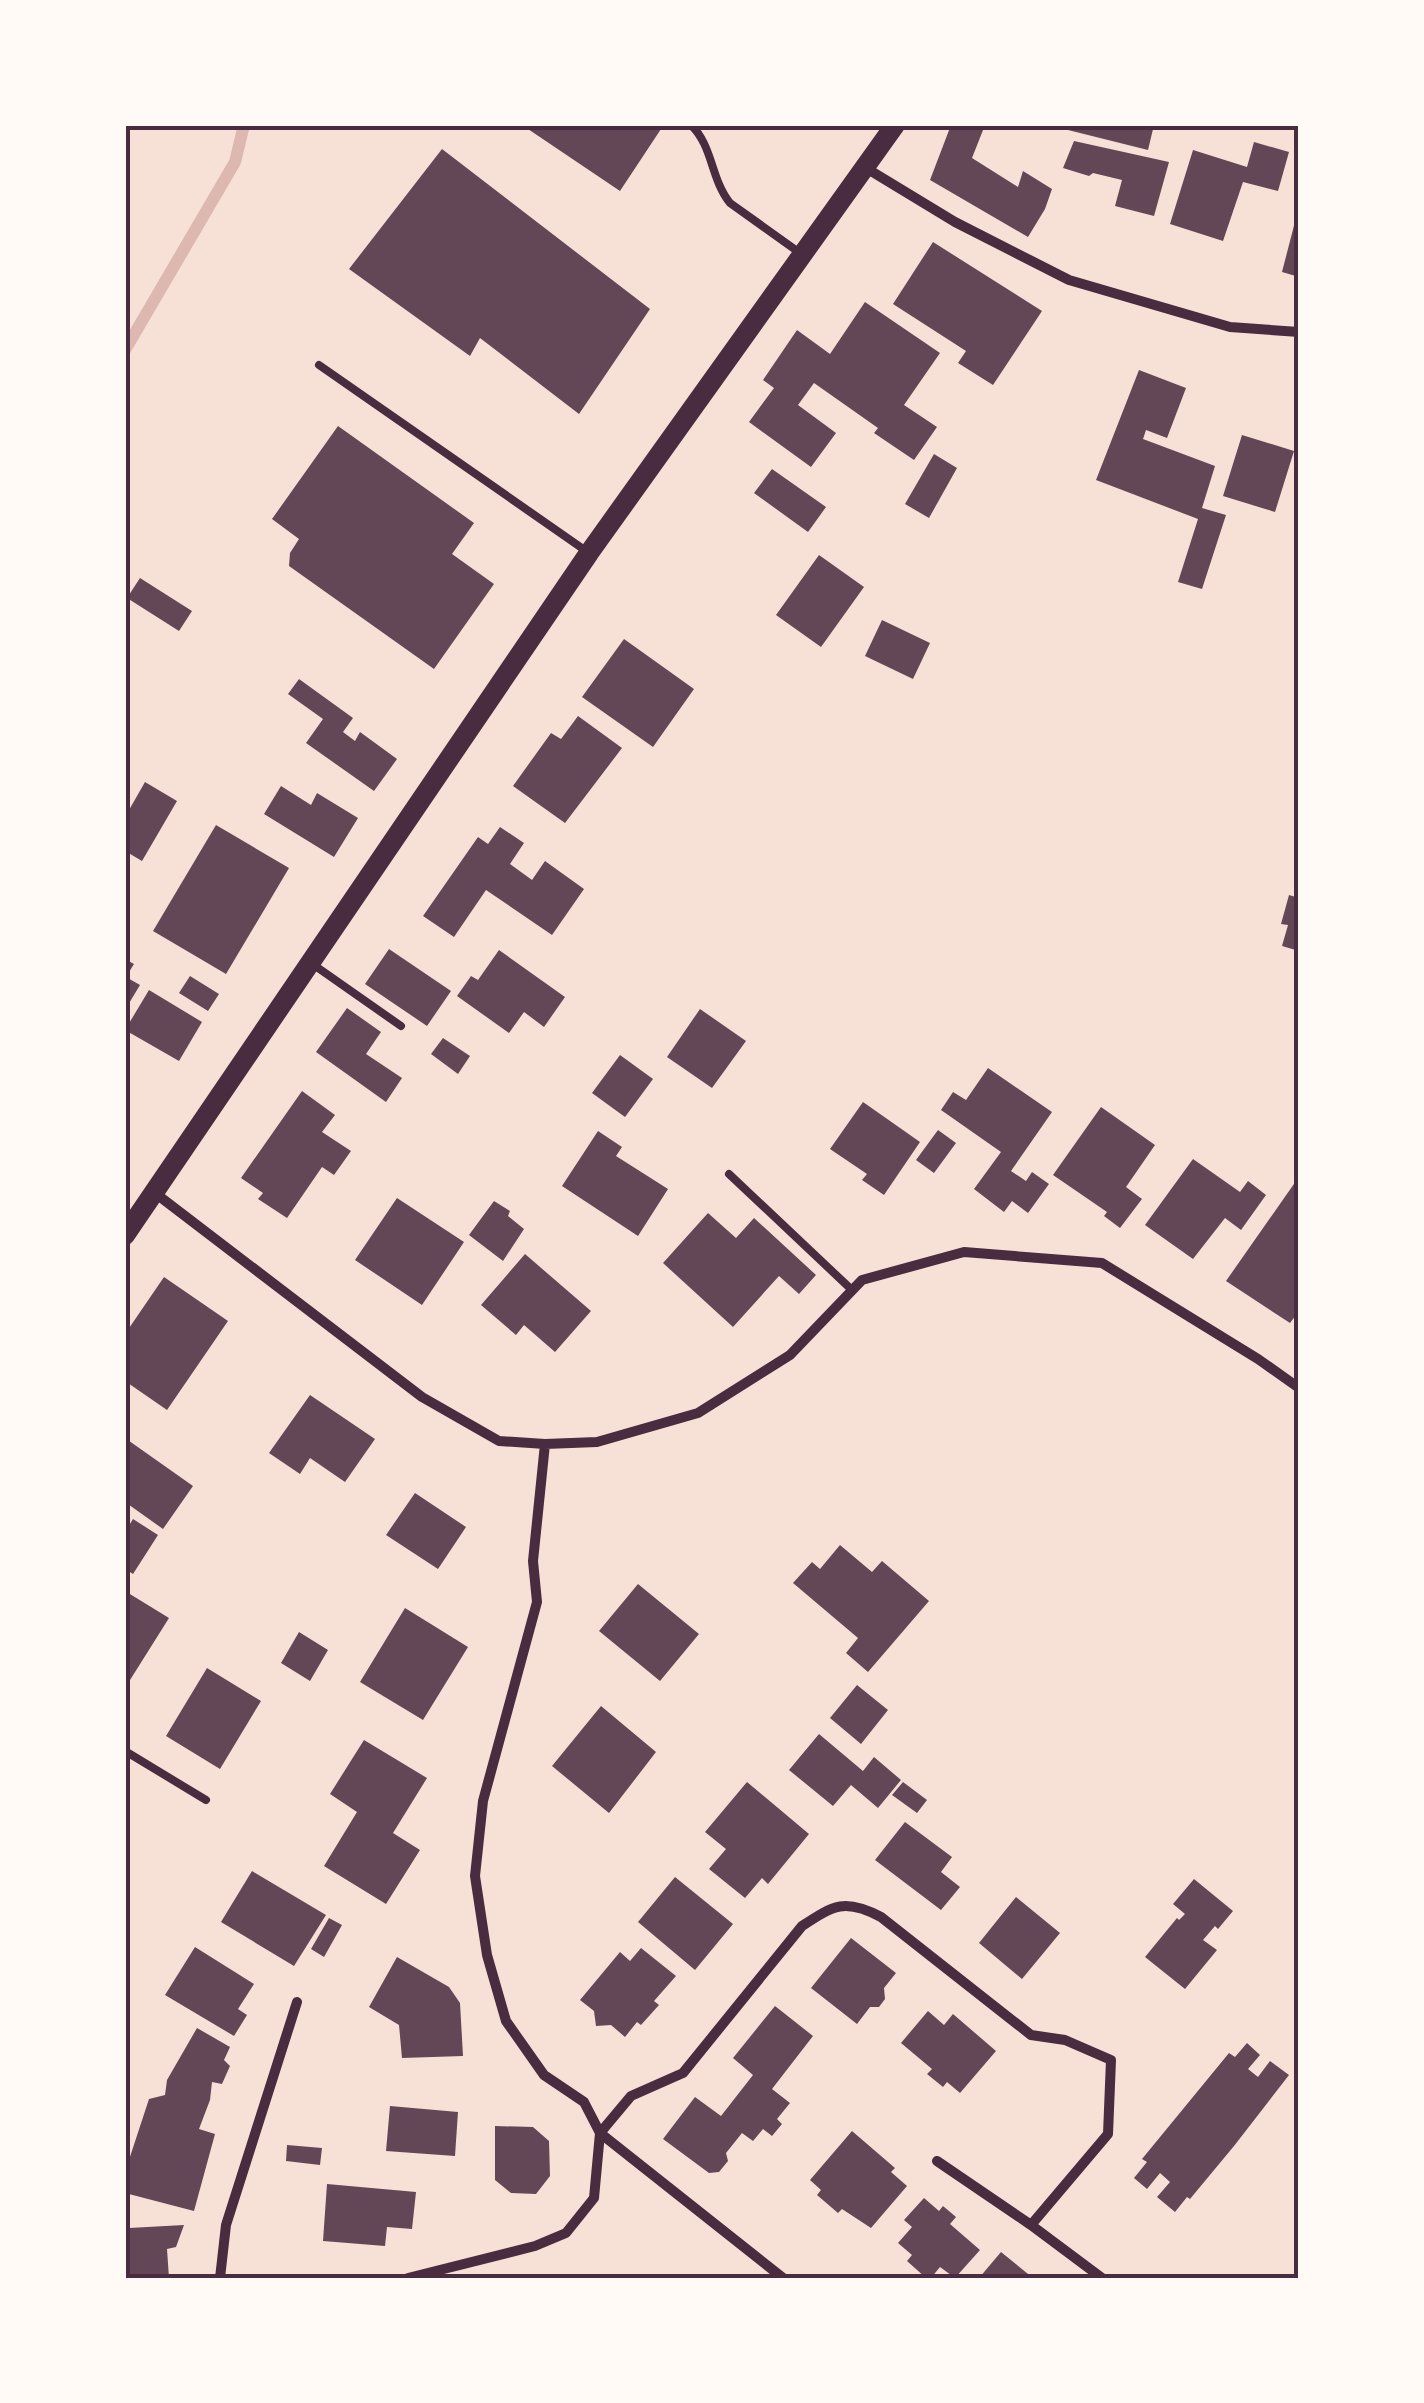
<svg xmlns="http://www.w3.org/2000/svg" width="1424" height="2403" font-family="Mulish,sans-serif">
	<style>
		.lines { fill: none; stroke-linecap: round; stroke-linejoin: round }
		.stream { stroke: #dcb8b0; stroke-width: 12 }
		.building { fill: #644757 }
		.service { stroke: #4a2c40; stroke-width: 8 }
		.minor { stroke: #4a2c40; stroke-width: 10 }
		.secondary { stroke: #4a2c40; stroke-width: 20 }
		.neatline { fill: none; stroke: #4a2c40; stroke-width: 4 }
	</style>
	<rect width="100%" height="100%" fill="#f7e1d7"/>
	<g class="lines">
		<path class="stream" d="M125,350l110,-188 9,-37"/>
	</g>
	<path class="building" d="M522,125h133l6,4 -41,62z
		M951,125h34l-13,33 46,29 5,-16 29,18 -7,20 -17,28 -98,-57z
		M1070,125h84l-6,25 -80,-20z
		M1074,141l95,21 -15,54 -39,-10 7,-26 -29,-7 -4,3 -26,-8z
		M1254,142l35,10 -11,39 -35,-9 -20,59 -53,-17 23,-74 54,17z
		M442,149l208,160 -71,105 -99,-76 -10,18 -121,-87z
		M1298,210l1,1v66l-17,-5z
		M933,242l109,69 -49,74 -35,-22 8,-12 -73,-47z
		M865,302l75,51 -36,52 33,22 -23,33 -40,-27 4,-5 -64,-45 -16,22 38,28 -25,34 -62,-45 25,-34 -11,-8 34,-50 33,24z
		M1139,370l47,18 -19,50 -21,-8 -3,9 72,27 -13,42 24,7 -24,74 -24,-7 20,-63 -102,-39z
		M338,426l136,97 -22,31 42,30 -60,85 -145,-103 1,-13 9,-14 -27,-20z
		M1242,435l52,16 -19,61 -52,-16z
		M934,454l23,14 -28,50 -24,-14z
		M772,469l54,38 -18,25 -54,-39z
		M819,555l45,32 -43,60 -45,-32z
		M140,578l52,33 -13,20 -52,-33z
		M882,620l48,23 -17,36 -48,-23z
		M624,639l70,50 -41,58 -71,-50z
		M299,679l54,39 -10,14 12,9 5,-9 37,27 -23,32 -68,-48 17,-24 -35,-25z
		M578,716l44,32 -57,75 -52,-37 38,-53 10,6z
		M145,782l32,19 -35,60 -17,-10v-34z
		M281,786l30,19 6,-12 41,25 -24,39 -70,-43z
		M216,825l73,43 -63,106 -73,-43z
		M500,827l24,16 -14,21 22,16 13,-19 39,28 -32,46 -66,-45 -32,47 -31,-21 55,-79 10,7z
		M1289,895l10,3v53l-17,-5 6,-21 -7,-1z
		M389,949l62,42 -24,35 -62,-42z
		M499,950l66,47 -21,30 -20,-15 -15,21 -52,-37 14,-20 7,4z
		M125,959l9,5 -8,13 14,8 -15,25z
		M190,976l29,18 -11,17 -29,-18z
		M149,990l53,32 -23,39 -54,-31z
		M347,1008l34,24 -15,22 36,24 -16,24 -70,-50z
		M700,1009l46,32 -34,47 -45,-31z
		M443,1038l27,18 -12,18 -27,-20z
		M620,1055l33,24 -28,38 -33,-24z
		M988,1068l64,44 -41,59 15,10 6,-9 17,12 -21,29 -16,-12 -8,11 -30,-23 27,-37 -60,-42 12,-18 13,8z
		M302,1091l33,24 -13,17 29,19 -17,24 -12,-8 -35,51 -29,-19 5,-6 -22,-15z
		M863,1102l57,40 -36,53 -22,-15 5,-6 -37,-25z
		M1101,1107l54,38 -29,42 16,12 -22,29 -16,-12 3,-4 -54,-37z
		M938,1130l18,13 -22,30 -18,-13z
		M598,1131l24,16 -6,9 52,33 -30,47 -76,-50z
		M1193,1159l47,33 8,-11 18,14 -25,35 -16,-12 -32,41 -48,-34z
		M1296,1181l3,97 -5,7 5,3v23l-9,12 -64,-42z
		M397,1198l67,44 -42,63 -67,-45z
		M494,1201l16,10 -2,5 16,13 -21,32 -34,-26z
		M708,1213l28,25 18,-20 62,57 -17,19 -20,-18 -46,51 -70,-64z
		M525,1254l66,57 -36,41 -31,-27 -8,10 -35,-30z
		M164,1277l64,44 -61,89 -42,-29v-47z
		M310,1395l65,44 -30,43 -35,-24 -10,16 -31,-21z
		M125,1438l68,48 -30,43 -38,-27z
		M415,1493l51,34 -28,42 -52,-34z
		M133,1519l25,16 -25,39 -8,-5v-37z
		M840,1545l32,27 10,-11 47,40 -61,71 -22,-19 12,-15 -65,-55 19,-21 8,7z
		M638,1584l61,50 -39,47 -61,-50z
		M125,1591l44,27 -44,70z
		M405,1608l63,39 -45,73 -63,-38z
		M299,1632l29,18 -18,31 -29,-18z
		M207,1668l54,33 -41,68 -54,-33z
		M857,1685l31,25 -27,34 -31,-26z
		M601,1706l55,46 -47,61 -57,-47z
		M819,1734l44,37 11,-14 27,23 -23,28 -27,-23 -18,21 -44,-36z
		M364,1740l63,38 -34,55 27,17 -34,54 -62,-38 33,-54 -27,-18z
		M747,1782l62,52 -41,50 -6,-6 -17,20 -36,-29 17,-20 -21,-17z
		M903,1782l24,18 -10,13 -25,-18z
		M905,1822l47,35 -11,15 19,15 -19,23 -66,-50z
		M252,1871l74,44 -32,51 -73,-44z
		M675,1877l58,47 -38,46 -57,-48z
		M1194,1879l39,32 -15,18 -3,-3 -12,14 14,10 -32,39 -40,-32 32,-39 2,2 6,-6 -12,-10z
		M1016,1897l44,36 -38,46 -43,-36z
		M329,1918l13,7 -18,32 -13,-8z
		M851,1938l45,35 -12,15 1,11 -6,8h-9l-13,17 -46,-36z
		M195,1947l59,37 -16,25 9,6 -13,21 -69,-41z
		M641,1948l35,28 -22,25 5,4 -18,20 -4,-3 -12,15 -14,-12 -15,1 -2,-15 -14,-11 40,-48 10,9z
		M397,1957l52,30 11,16 3,53 -61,2 -3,-33 -30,-18z
		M775,2006l38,30 -41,53 18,14 -13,16 5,5 -10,12 -9,-7 -10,12 -11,-8 -16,20 2,8 -9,11 -10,1 -46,-34 32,-42 26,19 32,-41 -20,-17z
		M928,2011l16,14 9,-11 43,37 -36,42 -13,-11 -4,5 -16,-13 5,-5 -31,-26z
		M197,2028l33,19 -6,13 6,6 -8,18 -10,-2 -2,18 -11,29 16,5 -21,77 -69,-18v-21l24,-73 16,-4 2,-15z
		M1247,2043l13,12 -12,14 10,8 12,-16 19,14 -55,71 -44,53 -3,-2 -12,15 -18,-15 13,-15 -10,-9 -13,16 -13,-11 13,-16 -5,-3 87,-106 6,4z
		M390,2106l68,6 -3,44 -69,-5z
		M495,2126l38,1 16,14 1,35 -14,18 -25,-1 -16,-13z
		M852,2131l43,37 -4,4 16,14 -36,42 -29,-19 -4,4 -21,-18 4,-5 -11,-10z
		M287,2145l35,3 -2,17 -34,-4z
		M327,2184l89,8 -4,37 -25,-2 -2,19 -62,-5z
		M924,2198l15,13 4,-5 13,11 -6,7 30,26 -25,28 -15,-11 -9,11h-5l-19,-17 5,-6 -14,-12 14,-16 -8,-7z
		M184,2225l-8,22 -9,2 2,29h-44l4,-50z
		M1001,2252l32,26h-54z"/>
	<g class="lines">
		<path class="service" d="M691,125c22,21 20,55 39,78l70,50
			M319,365l270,188
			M311,963l90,63
			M729,1174l123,116
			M125,1751l81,49"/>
		<path class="minor" d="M866,168l89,54 114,58 161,47 69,5
			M155,1193l267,204 77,44 46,3 52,-2 101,-29 92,-58 72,-75 102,-28 138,11 156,96 41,29
			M545,1444l-12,117 4,41 -54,199 -8,75 12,79 19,66 38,54 40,27 16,31 183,145
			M937,2161l94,64
			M220,2278l6,-53 71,-223
			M408,2278l127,-32 31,-13 28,-35 6,-65 31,-37 52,-23 119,-147c32,-21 43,-28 79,-9l150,118 34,5 46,20 -3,74 -77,91 71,53"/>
		<path class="secondary" d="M125,1235l464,-682 306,-428"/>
	</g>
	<rect width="1424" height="2403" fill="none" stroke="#fffaf5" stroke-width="255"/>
	<rect x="128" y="128" width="1168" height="2148" class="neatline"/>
</svg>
